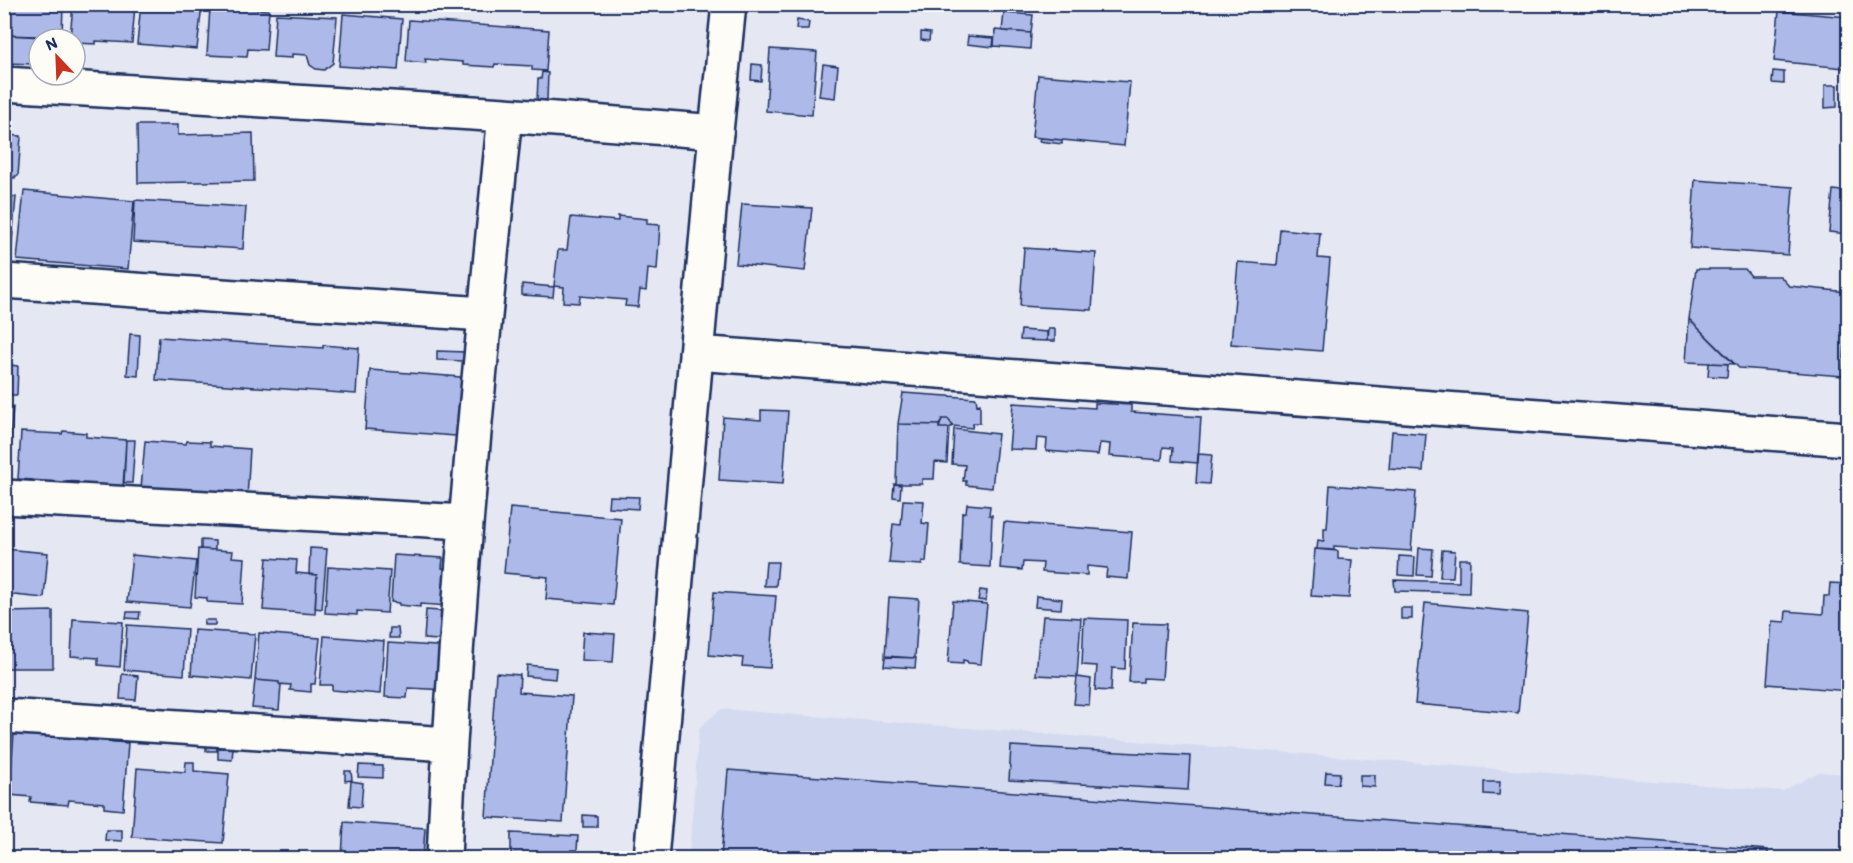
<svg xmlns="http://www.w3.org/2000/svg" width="1853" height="863" font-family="Itim,sans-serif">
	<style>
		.built { fill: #d4daf0 }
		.building { fill: #adb9e9; stroke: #1b2f5e; stroke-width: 1.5 }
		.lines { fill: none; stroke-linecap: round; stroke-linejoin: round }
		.street-casing { stroke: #1b2f5e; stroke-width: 38 }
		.secondary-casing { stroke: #1b2f5e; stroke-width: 38 }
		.street { stroke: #fdfcf7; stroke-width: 33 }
		.secondary { stroke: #fdfcf7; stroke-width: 33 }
	</style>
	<rect width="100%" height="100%" fill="#e5e8f3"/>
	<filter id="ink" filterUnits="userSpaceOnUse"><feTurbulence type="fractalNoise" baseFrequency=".0167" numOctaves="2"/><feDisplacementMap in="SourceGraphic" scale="12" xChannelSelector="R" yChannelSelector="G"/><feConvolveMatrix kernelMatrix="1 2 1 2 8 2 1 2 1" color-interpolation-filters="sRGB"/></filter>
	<g filter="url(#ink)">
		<path class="built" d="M721,709l1062,82 36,-19 29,2v84h-1159l10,-130z"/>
		<path class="building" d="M7,4h56l-1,34 -56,-3z
			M73,4h62l-3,39 -36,-2v3l-21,-1v-4h-5z
			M141,4l61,1 -5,44 -60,-5z
			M210,7l59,3 -3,40 -18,-1 -1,8 -40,-2z
			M1779,11l69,6v41h-3l-1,10 -70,-7z
			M1004,13l29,2 -2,18 -29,-2z
			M276,14l61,3 -4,46 -9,7 -8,-1 -6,-4 -3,-10 -15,-1v4l-19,-1z
			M343,14l59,5 -4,51 -59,-4z
			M409,20l140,10 -3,41 -14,-1v-4l-37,-2 -1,3 -31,-2v-3l-38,-3 1,4 -20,-2z
			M797,20l12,2 -1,7h-12z
			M995,30l36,3 -1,16 -36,-3z
			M921,32l9,1 -1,8 -8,-1z
			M4,35l32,1 -1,28 -31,-1z
			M968,36l26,2 -1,9 -26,-3z
			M770,49l47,3 -5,63 -46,-4z
			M752,64l10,1 -1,16 -10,-1z
			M823,64l15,2 -3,32 -16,-2z
			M1773,71l11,1v12l-12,-1z
			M542,72l6,1 -1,27h-10l1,-21h3z
			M1038,75l92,7 -6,64 -92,-9z
			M1825,85h12v22l-12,1z
			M137,125h41v10l75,-2 1,48 -116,2z
			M4,135l17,1 -3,40h-3v2l-11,-1z
			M1040,138l22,2v4l-23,-3z
			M1695,180l98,7 -5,68 -98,-7z
			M1833,190l15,2v42l-19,-2z
			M24,191l110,10 -6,68 -111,-9z
			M4,196l12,1 -5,56 -7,-1z
			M135,200l111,7 -3,42 -110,-7z
			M742,204l70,4 -7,63 -69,-7z
			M618,216l29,3v5l13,1 -3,45 -9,-1 -2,22 -6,-1 -2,17 -13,-1 1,-6 -46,-4 -1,7 -16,-1 1,-15 -10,-1 4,-36h9l4,-33 47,4z
			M1280,229l40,4 -2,25 12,1 -8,92 -91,-7 7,-82 39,3z
			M1024,248l72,5 -4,57 -72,-4z
			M1696,269h49l6,7h29l9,10 59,6 -5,84 -104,-8 -50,-49z
			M522,284l32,3 -1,10 -31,-2z
			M1689,319l45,45 -48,-2z
			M1048,329h7v12h-8z
			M1021,330l26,2v9l-27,-1z
			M130,334l10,1 -2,41 -11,-1z
			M159,337l164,11v-3l36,3 -3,46 -200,-14z
			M437,351l29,1 -1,9 -28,-1z
			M1709,363l19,1 -1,13 -19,-1z
			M10,365l8,1 -1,29h-8z
			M370,370l103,8 -5,59 -103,-8z
			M903,393l73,5 1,7 3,-1v19h-7l-1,5 -19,-2 -5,-7h-6l-3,6 -41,-1z
			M1013,403l82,5v-5l36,2v7l70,5 -3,46 -26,-2 1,-13 -10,-1 -1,13 -53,-4 1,-12 -10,-1 -2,12 -52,-4 1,-12 -10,-1 -1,12 -27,-1z
			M4,406l9,1 -6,71h-3z
			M761,410l27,1 -5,73 -64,-4 4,-63 38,3z
			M942,419h6l5,7 -4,2h-10z
			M898,424l41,1v3h10l-2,35 -12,-1 -1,17h-12v5h-26z
			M954,429l44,5 -6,54 -26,-3v-4h-3l2,-16 -13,-1z
			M63,431l23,2v4l40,3 -3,48 -45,-2v-4l-14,-1 -1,5 -32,-3 1,-3 -14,-1 3,-47 41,2z
			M1392,431l34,3 -3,37 -34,-2z
			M126,440h9l-3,43h-8z
			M145,441l41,3 1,-3 23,1v4l40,3 -3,49 -106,-9z
			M1198,454l14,1 -3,29 -13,-1z
			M894,484l7,1 -1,13 -7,-1z
			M1330,485l86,7 -5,59 -77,-5v4l-17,-1 1,-9 6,1v-13h3z
			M609,496l30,1 -1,12 -30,-2z
			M903,500l21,1 -2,22 7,1 -3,38 -4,-1v4l-33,-2 4,-39 8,1z
			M967,504l23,2 -1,9h3l-2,52 -30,-2 2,-52 4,-1z
			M510,508l111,10 -8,87 -67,-6 2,-22 -44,-4z
			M1004,522l128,10 -4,47 -22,-2 1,-9 -20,-2v9l-45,-3 1,-9 -20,-1 -1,8 -22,-2z
			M201,540l14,1v9l-14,-1z
			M310,548l17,1 -5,60 -7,-1 2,-33 -8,-1z
			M1419,548l14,1 -2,27 -14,-1z
			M4,549l44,4 -4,45 -40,-4z
			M198,549l35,2 -1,6 13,1 -3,46 -35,-2v-4l-12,-1z
			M1315,549l23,2v8l14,1 -3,38 -38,-2z
			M1442,550l13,1 -2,26h-13z
			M132,555l64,6 -6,46 -63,-5z
			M394,555l49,3 -1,10 10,1 -2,37 -30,-2v3l-21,-2v-2l-8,-1z
			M1399,556l16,1 -1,19 -16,-1z
			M267,558l30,2 -1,13 21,2 -2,39 -52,-4z
			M1459,559h11l-1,34 -74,-2 -1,-11 65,2z
			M766,562h12l-2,24h-12z
			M328,567l62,4 -3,42 -30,-2v4l-32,-2z
			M1830,583l18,1v107l-81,-7 5,-63 13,1 1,-11 37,3 1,-18h5z
			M980,590l7,1 -1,10 -8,-1z
			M714,592l62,4 -6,72 -28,-2 1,-8 -34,-3z
			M1036,596l26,3 -1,10 -26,-2z
			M889,597l30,2 -4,59 -30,-2z
			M953,601l34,3 -6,60 -13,-1 -1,-2 -4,-1v4l-15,-1z
			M1425,603l103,10 -10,100 -103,-9z
			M1401,608h11v11h-11z
			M426,610l29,2 -2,29 -29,-2z
			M53,611v57h-49v-56z
			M127,612h13l-1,7 -13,-1z
			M1043,616l38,2 -4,59 -41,-2 3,-37h2z
			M1084,618l43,2 -2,49 -13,-1 -1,23 -16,-1 2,-24 -15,-1z
			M73,619l50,3 -3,45 -22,-2v-7l-27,-2z
			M204,620h11v5h-11z
			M1133,623l33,1 -4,55 -19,-1v4h-14z
			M127,625l60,4 -3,46 -60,-5z
			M390,628h8l1,10h-10z
			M194,630l61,4 -4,46 -60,-5z
			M583,632l32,2 -2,28 -32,-2z
			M259,633l61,5 -5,46h-4v8l-21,-2 1,-5 -12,-1v-2l-24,-2z
			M324,636l60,5 -4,53 -48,-4v-5h-12z
			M388,643l64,4 -3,43 -41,-2 -1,10 -22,-1z
			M885,657l31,1 -1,10 -31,-2z
			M527,665l29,3 -1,11 -29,-3z
			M496,673l24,2 -1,17 53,4 -9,126 -77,-5z
			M122,674l16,2 -2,24 -16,-1z
			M1077,677l14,2 -2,26 -15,-1z
			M255,680l24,2v2l2,1 -2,25 -27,-2z
			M14,734l114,9 -5,67 -19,-2v-5l-35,-3 -1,5 -38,-3 1,-5 -22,-2z
			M206,746h11v5h-11z
			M1011,746l179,10 -2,34 -179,-10z
			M218,748h15l-1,12 -14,-1z
			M186,762h8v9l35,3 -6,69 -91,-6 5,-69 48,4z
			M359,765l24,1v12l-25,-1z
			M728,770l1040,80v8h-1047z
			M345,771h6l1,9 -7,1z
			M1326,772l14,1 -2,11 -13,-1z
			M1360,775h15v12l-15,-1z
			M351,781l12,2 -2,24 -12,-1z
			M1484,782h16l-1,13 -15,-1z
			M583,815l14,1v11h-14z
			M344,822l81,6 -2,30h-81z
			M106,830h16v11l-17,-1z
			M511,833l67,3 -1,14h-6v8h-60z"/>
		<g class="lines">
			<g class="street-casing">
				<path id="street" d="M4,84l501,31 211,17
					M4,281l480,33
					M4,497l462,25
					M4,716l445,28
					M444,858c11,-248 36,-496 61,-743"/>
			</g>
			<g class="secondary-casing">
				<path id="secondary" d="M696,353l1152,86
					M651,858l65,-726 13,-128"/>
			</g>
			<use href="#street" class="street"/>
			<use href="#secondary" class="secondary"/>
		</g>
	</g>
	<rect width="1853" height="863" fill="none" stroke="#fdfcf7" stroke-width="24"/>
	<rect x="12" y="12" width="1829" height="839" fill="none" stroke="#1b2f5e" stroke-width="2" filter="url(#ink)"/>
	<g transform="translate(57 57) rotate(337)"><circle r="28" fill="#fdfcf7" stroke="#a3aaba" stroke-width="1.5"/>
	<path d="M0-4.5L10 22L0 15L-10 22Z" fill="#c8321e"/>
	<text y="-9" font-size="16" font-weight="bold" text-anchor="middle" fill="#1b2f5e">N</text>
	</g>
</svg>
